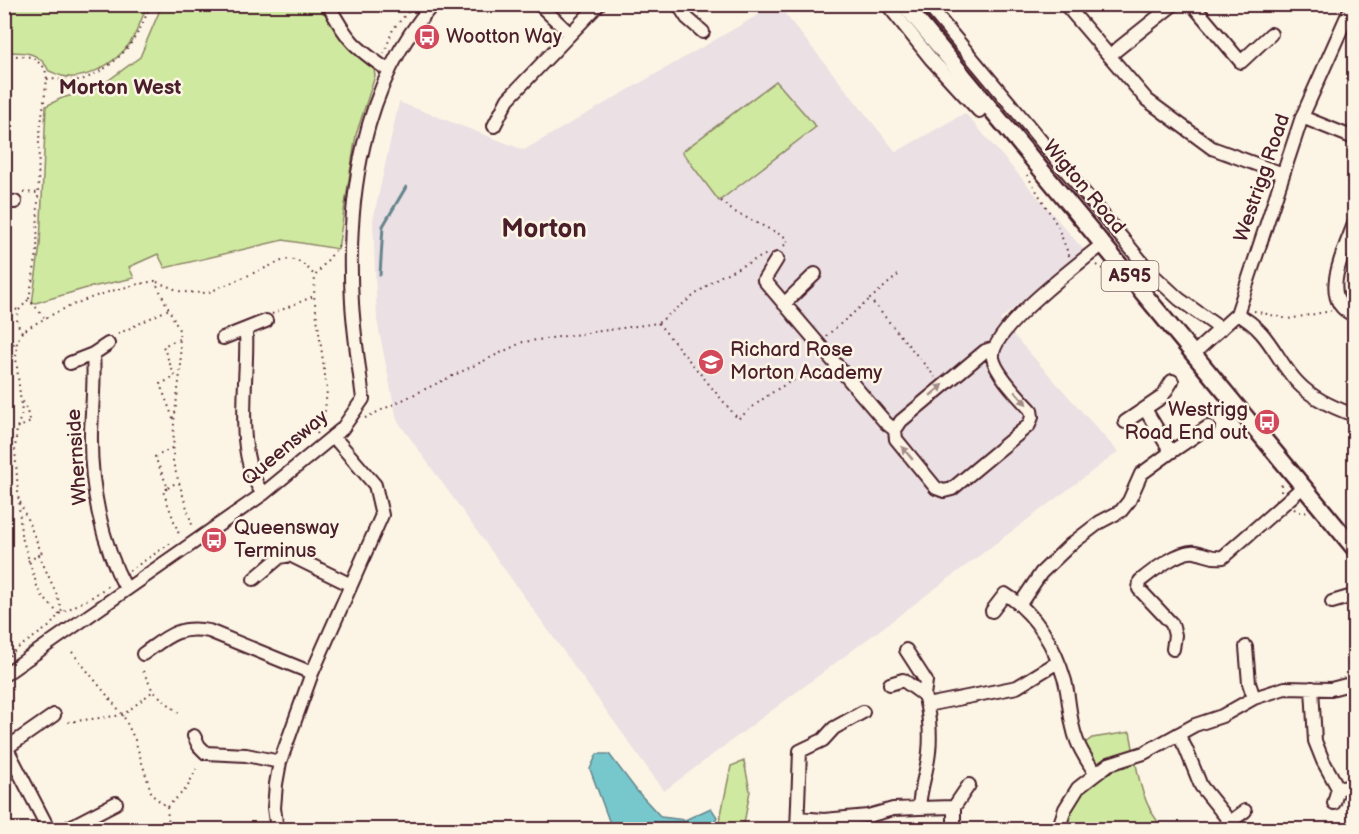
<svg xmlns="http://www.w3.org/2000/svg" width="1359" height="834" font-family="'Balsamiq Sans',sans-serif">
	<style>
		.built { fill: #ebe0e3 }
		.green { fill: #cfeaa0; stroke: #8c8466; stroke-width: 1.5 }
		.water { fill: #77c8cd; stroke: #65848c; stroke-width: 1.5 }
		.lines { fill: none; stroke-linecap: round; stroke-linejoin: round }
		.stream { stroke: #65848c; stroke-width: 3 }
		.minor-casing { stroke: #4a1f2b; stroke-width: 16 }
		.major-casing { stroke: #4a1f2b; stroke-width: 20 }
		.path { stroke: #4a1f2b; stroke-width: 2; stroke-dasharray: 1.5 4.5; stroke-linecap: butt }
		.minor { stroke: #fcf5e5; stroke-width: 12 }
		.major { stroke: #fcf5e5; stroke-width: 15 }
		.oneway { fill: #a38a88 }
		.labels { text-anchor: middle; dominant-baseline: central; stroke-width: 5; stroke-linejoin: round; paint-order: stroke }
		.shield { fill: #fcf5e5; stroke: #7f5f63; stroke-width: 1.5 }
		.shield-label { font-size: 18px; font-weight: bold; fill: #4a1f2b }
		.poi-label { font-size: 20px; fill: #4a1f2b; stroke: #fcf5e5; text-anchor: start }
		.street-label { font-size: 20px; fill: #4a1f2b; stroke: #fcf5e5 }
		.neighbourhood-label { font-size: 21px; font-weight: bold; fill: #4a1f2b; stroke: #fcf5e5 }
		.district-label { font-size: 26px; font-weight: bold; fill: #4a1f2b; stroke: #fcf5e5 }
	</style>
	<rect width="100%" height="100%" fill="#fcf5e5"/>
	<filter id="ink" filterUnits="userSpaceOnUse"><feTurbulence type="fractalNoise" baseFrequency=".0167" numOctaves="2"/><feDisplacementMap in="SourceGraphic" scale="12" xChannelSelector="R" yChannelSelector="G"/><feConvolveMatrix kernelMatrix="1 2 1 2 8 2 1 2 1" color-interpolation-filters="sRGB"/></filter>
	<g filter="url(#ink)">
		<path class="built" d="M777,4l119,148 69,-39 118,136 -83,71 118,132 -454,339 -267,-371 -20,-100 -4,-100 26,-118 125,48z"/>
		<path class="green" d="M5,4h142v1c-5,13 -9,26 -17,38 -13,19 -45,39 -68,33 -5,-1 -9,-4 -13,-5 -10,-20 -25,-19 -44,-19z
			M162,5h157l4,8 4,1 25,37 22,18 1,7 -19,59 -18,114 -55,-9 -118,28 -7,-14 -29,13 5,11 -47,10 -55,16 8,-59 6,-139 16,-8 36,-10 42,-31z
			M776,81l40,46 -97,74 -37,-49z
			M1130,732c7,34 9,71 34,97l-103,1 18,-41 18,-15 -16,-28 11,-8z
			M744,761l6,30 -7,38h-25l13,-63z"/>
		<path class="water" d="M597,754h12l28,37 24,26 24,3 26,-12 6,9 -6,12h-99l-22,-60z"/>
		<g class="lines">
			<path class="stream" d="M380,275l3,-49 23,-39"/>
			<g class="minor-casing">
				<path id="minor" d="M328,4c19,37 28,44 61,67
					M539,4l31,30
					M678,4l9,14 16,14
					M887,4l44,55 48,52 7,-8
					M927,4l225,270 27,25 42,30
					M1065,4l82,96 65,48 71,26
					M1192,4l49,58 30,-28
					M1109,56l65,-52
					M1302,117l52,21
					M494,126l14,-27 91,-95
					M4,201l11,1
					M1354,224c-9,25 -37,77 0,91
					M777,259l-13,21 122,143 9,7
					M784,304l31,-30
					M1237,314c33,17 38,45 61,69 15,16 36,25 56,32
					M246,329c3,50 -14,123 17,165
					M223,338l43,-17
					M994,348l-9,3 -84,70 -6,9 1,9 40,49 8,3 8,-2 77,-64 3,-8 -1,-7c-11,-12 -35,-36 -38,-52 -4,-28 88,-96 110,-114
					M1194,353l43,-39 65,-197 46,-103 6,-10
					M93,354c2,26 -1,52 -2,78 -1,54 10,110 35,157
					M70,363l23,-9 15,-10
					M1125,422l37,-25 10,-16
					M1171,452l37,-25
					M254,579l26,-22 10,-2 61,30
					M1332,602l17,-5 5,3
					M1020,604l21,-31 29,-28 30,-23 21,-11 8,-10 12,-27 30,-22 -26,-43
					M992,611l13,-17c31,19 50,53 60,87 5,20 4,40 12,60 4,11 12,22 18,32
					M1246,647l3,36 5,15
					M1173,649l2,-14 -3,-11 -33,-35 1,-8c12,-10 40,-31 55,-29 12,2 16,7 28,5l81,-71
					M143,654c24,-17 35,-29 66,-23l103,42
					M4,675l259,-181 79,-65 21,-30c-4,-32 -9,-64 -11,-96 -6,-104 10,-218 81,-299
					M890,684l13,-4 21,15 2,-14 -20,-31
					M1312,688l3,53 8,20 15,27 -4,15
					M927,705l90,-18 41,-25
					M1178,734l8,15 15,37 29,36 15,-11
					M194,736l5,10 7,7 40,2 34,7
					M4,743l45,87
					M8,747l46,-32
					M1338,788l16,-1
					M954,807v17
					M919,808l35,-1 15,-22
					M798,818l26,2 44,-4 25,-7 26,-1c1,-20 8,-36 10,-56 2,-18 0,-41 -5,-57
					M64,830l52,-27
					M277,830l-3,-22 2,-24 4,-22 32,-89 70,-158 -7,-30 -42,-49
					M797,830l3,-79 23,-11 11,-12 29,-16
					M1058,830l7,-21 13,-21 31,-24 35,-11 51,-28 27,-9 32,-18 31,-10 46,1 23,-6"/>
			</g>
			<g class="major-casing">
				<path id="major" d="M904,4l450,544"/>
			</g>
			<path class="path" d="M384,54l9,-25 22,-25
				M4,55l28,2 13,11 2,11 -8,60 -2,114 -8,46 15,18
				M47,79c11,0 27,3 37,0 34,-13 56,-41 66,-75
				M1027,175l30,50 13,33
				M23,192l16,1
				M721,201l12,10 52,26 3,6 -8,5
				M1097,265l10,6
				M898,275l-28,24 65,78
				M157,282l25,10 25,1 77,-33c14,-3 22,6 31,16
				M4,307l14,3 -1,13 5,9c40,-26 86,-43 133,-51l24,49 2,36 -7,55 -1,42 20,65
				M19,310l10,-11
				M1254,311l34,8 43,-8
				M272,314l42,-18
				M658,323l80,96c18,-15 35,-29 56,-39 10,-5 25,-2 28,-15
				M22,332l-5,9 -1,17 6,55 -5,15 -2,21 6,85 16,52 6,11 16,17
				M118,334l51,-25
				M826,336l44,-37
				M4,352l12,-10
				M173,418l-13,-34 15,-7 -12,-31 16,-7
				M365,418l158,-76 135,-19 59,-45 50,-24
				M17,428l14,-6 -9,-23
				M317,434l7,-14 3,-30 -13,-94 1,-20 25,-32
				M172,448l-17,9 13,31 -5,3 17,46
				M168,488l9,-6
				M1281,492l1,-12
				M20,502l22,52 -3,1
				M1294,509l8,4 6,-1
				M1348,560l6,7
				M28,561l11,-6 18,40 5,17
				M129,571l45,-30
				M72,652l51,63 12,25 17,55 15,12 2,23
				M5,660l10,-10 35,-24 9,-12 33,-17 19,-13
				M143,671l10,20
				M68,722l55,-7 30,-24 28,24
				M167,807l20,-19 9,-19
				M1353,830l1,-1"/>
			<use href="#minor" class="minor"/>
			<use href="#major" class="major"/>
		</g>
		<defs><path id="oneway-solid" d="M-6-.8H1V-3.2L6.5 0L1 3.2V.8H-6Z" transform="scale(1.5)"/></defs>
		<g class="oneway">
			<use href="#oneway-solid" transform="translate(937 390) rotate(-40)"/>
			<use href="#oneway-solid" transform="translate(1021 398) rotate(49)"/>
			<use href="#oneway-solid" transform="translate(907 453) rotate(-130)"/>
		</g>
	</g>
	<defs>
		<g id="bus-disc" transform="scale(1.35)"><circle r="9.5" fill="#d1495b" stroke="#fcf5e5"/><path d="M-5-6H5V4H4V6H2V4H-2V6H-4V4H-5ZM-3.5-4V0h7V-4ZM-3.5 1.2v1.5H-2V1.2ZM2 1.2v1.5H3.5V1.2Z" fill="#fff"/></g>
		<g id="school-disc" transform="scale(1.35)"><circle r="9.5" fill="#d1495b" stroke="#fcf5e5"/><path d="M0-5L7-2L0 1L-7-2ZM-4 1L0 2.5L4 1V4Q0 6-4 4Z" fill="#fff"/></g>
	</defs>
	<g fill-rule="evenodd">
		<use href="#bus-disc" x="427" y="37"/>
		<use href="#school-disc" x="711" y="362"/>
		<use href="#bus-disc" x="1267" y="422"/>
		<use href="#bus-disc" x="214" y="540"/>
	</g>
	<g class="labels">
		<rect class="shield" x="1101.5" y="261" width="57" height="30" rx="4.5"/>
		<g class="shield-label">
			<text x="1130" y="276">A595</text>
		</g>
		<g class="poi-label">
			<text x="446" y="37">Wootton Way</text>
			<text x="730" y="350">Richard Rose<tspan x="730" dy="23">Morton Academy</tspan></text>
			<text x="1248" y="410" text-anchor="end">Westrigg<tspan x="1248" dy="23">Road End out</tspan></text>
			<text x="234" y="528">Queensway<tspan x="234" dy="23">Terminus</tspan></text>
		</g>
		<g class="street-label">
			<text transform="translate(1262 178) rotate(-71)">Westrigg Road</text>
			<text transform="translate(1084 187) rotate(50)">Wigton Road</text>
			<text transform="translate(285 448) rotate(-40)">Queensway</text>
			<text transform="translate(77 457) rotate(-94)">Whernside</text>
		</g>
		<g class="neighbourhood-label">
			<text x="120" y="87">Morton West</text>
		</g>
		<g class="district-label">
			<text x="544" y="229">Morton</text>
		</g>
	</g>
	<rect width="1359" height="834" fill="none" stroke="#fcf5e5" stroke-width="24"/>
	<rect x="12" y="12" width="1335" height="810" fill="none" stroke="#4a1f2b" stroke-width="2" filter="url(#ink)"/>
</svg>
